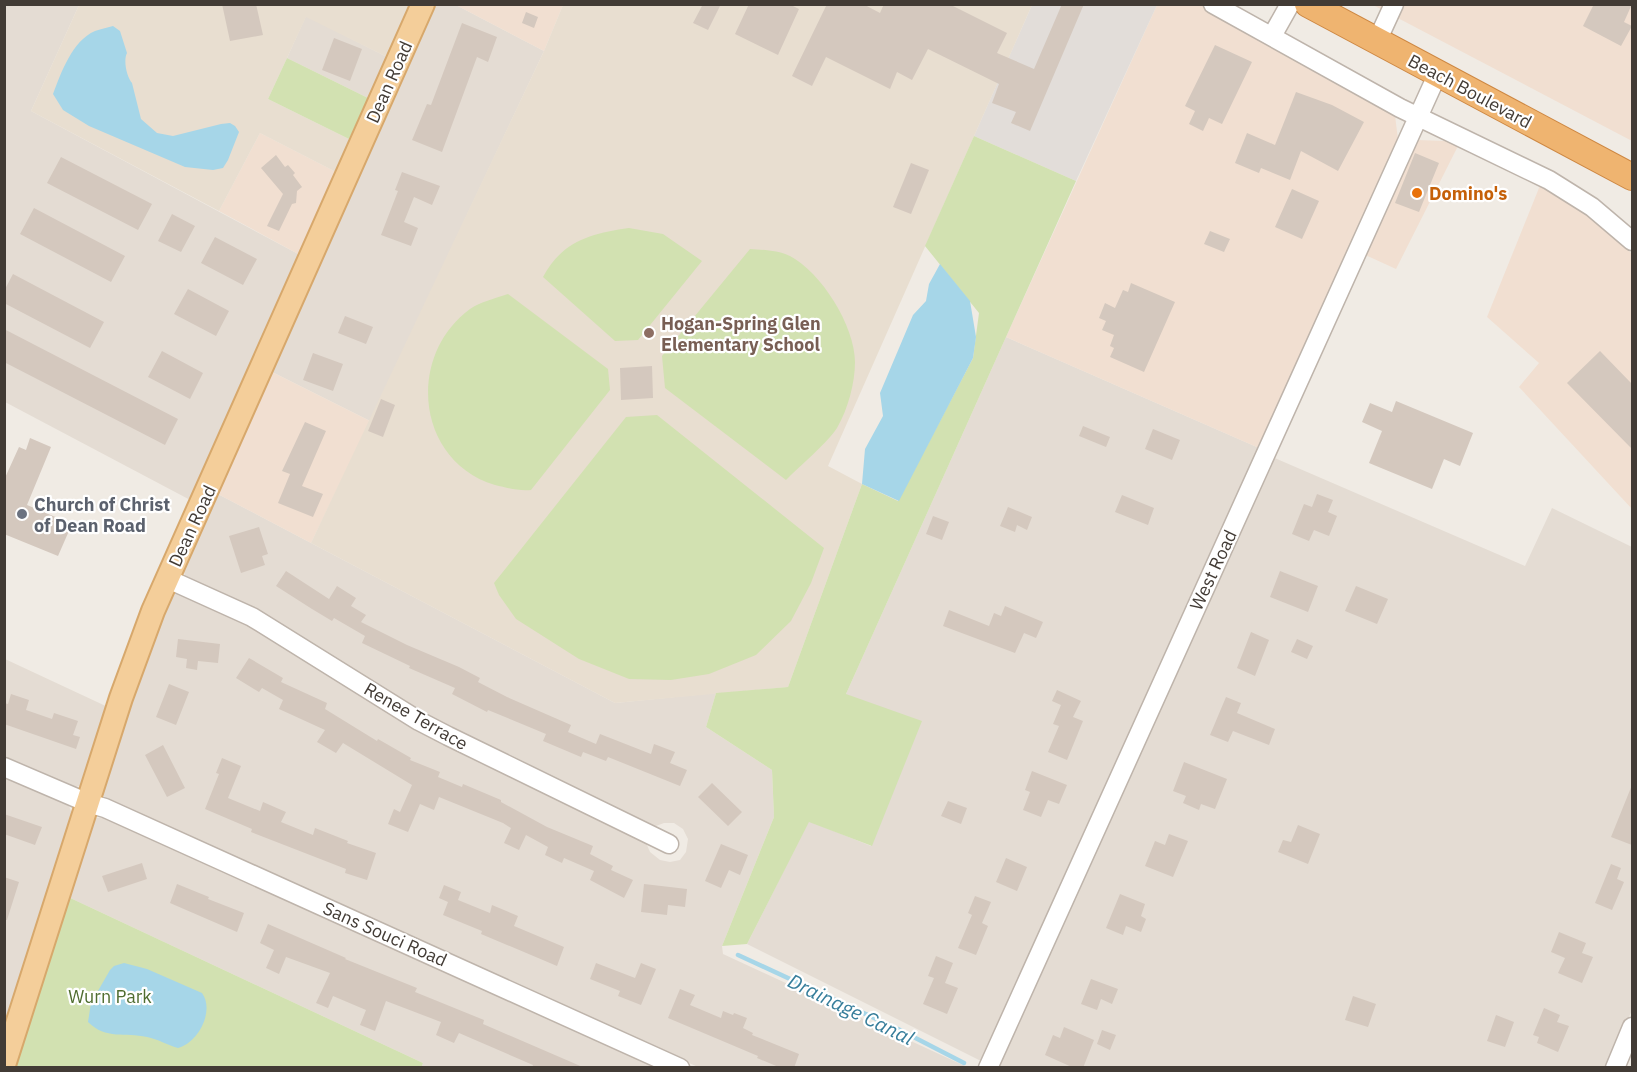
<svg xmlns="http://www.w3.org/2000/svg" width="1637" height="1072" font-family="'IBM Plex Sans',sans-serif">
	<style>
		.residential { fill: #e4dcd3 }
		.commercial { fill: #f1dfd1 }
		.industrial { fill: #e2ddd9 }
		.education { fill: #e8ded0 }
		.green { fill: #d2e1b1 }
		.water { fill: #a6d6e8 }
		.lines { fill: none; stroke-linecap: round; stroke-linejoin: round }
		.stream { stroke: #a6d6e8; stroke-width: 4.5 }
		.building { fill: #d4c8be }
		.minor-casing { stroke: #beb4ab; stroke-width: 21 }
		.major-casing { stroke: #d7a86c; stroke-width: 26 }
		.highway-casing { stroke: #cd8742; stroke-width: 28 }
		.minor { stroke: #fff; stroke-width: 18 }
		.major { stroke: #f4ce9a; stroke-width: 22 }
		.highway { stroke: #efb470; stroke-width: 26 }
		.food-dot { fill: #e8710a; stroke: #fff; stroke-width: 2 }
		.education-dot { fill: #8d6e63; stroke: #fff; stroke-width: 2 }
		.worship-dot { fill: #6b7280; stroke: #fff; stroke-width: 2 }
		.labels { text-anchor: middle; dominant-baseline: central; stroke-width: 4.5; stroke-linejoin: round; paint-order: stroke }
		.street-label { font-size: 18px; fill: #423b35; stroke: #fff }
		.food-label { font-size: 18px; font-weight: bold; fill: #c56008; stroke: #fff; text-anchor: start }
		.education-label { font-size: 18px; font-weight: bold; fill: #785e54; stroke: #fff; text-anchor: start }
		.worship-label { font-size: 18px; font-weight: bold; fill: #5b616d; stroke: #fff; text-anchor: start }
		.park-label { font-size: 18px; fill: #4f6d2f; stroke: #fff }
		.water-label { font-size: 20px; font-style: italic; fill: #377e9b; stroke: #fff }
	</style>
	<rect width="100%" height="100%" fill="#f0ebe4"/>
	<path class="residential" d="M4,5h75l-48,106 269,144 -106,247 -189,-100z
		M436,5h20l88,46 -174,370 -98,-49z
		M306,16l81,41 -19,41 -81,-40z
		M1006,337l253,111 -274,615 -238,-119 62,-123 62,25 -25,-152z
		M1270,456l255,110 27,-58 80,39v463l-25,57 -610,1z
		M214,492l401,211 101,-10 -10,34 66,43 2,47 -52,129 1,8 244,113h-269l-589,-265 -6,-7 -2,-8 69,-194 9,-2 61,27 404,220 6,14 10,8 10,2 10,-2 6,-8 2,-13 -5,-10 -9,-6h-10l-8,3 -8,-1 -203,-97 -259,-150 -4,-11z
		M5,659l105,49 -28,77 -6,2 -11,-3 -60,-28z
		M5,777l64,29 3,8 -67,228z
		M108,817l557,250h-244l2,-4 -357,-167 23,-74 6,-4z"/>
	<path class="commercial" d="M456,5h107l-19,46z
		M1157,5h45l105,58 88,52 3,25 -139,308 -253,-111z
		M1373,5h259v136z
		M260,133l76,39 -36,83 -81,-44z
		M1417,140l28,1 13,5 -62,123 -35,-16z
		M1541,183l49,30 42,41v255l-113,-122 20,-24 -52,-46z
		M272,372l98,49 -59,122 -97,-51z"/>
	<path class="industrial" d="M1032,5h125l-81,176 -102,-45z"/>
	<path class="education" d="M79,5h331l-23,52 -81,-40 -38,82 81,40 -13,33 -76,-39 -41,78 -188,-100z
		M563,5h469l-204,461 34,18 -74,203 -173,16 -304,-160 233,-492z"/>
	<path class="green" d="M287,58l81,40 -19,41 -81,-40z
		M974,136l102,45 -230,513 76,27 -50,125 -63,-24 -62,122 -25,2 52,-129 -2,-47 -66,-43 10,-34 72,-6 74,-203 36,17 75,-143 6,-45 -54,-67z
		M629,228l34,6 39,27 -64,79 -23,1 -72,-64c19,-36 49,-44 86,-49z
		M750,249c13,1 27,1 40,7 31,16 65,70 65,106 0,21 -7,47 -18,66 -9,14 -38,39 -51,52l-121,-92 -3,-32z
		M508,294l100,75 2,21 -79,100c-13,1 -23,-2 -36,-5 -79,-24 -89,-129 -25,-176 10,-7 26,-11 38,-15z
		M657,415l167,133 -13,35 -20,38 -35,34 -47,19 -38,6 -42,-1 -50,-20 -63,-40 -17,-24 -5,-12 132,-166z
		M66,896l357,167 -2,5h-409z"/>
	<path class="water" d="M113,26l7,5 7,22c-4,8 0,24 5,30l9,36 16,14 16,3 48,-12 9,-1 5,3 4,6 -11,28 -5,8 -10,2 -28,-3 -96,-41 -26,-16 -10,-16c8,-21 19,-53 42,-63 5,-2 12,-3 18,-5z
		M940,264l30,37 6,36 -3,21 -74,143 -37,-17 3,-35 18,-33 -3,-23 33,-78 13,-14 3,-17z
		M124,963l23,6 55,24c13,18 -4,50 -24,55 -11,-3 -20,-9 -31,-11 -22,-5 -41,3 -59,-15l3,-19 19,-33 4,-4z"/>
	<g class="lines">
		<path class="stream" d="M738,955l160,74 66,34"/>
	</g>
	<path class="building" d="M222,4h34l7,31 -33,6z
		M703,4h18l-13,26 -15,-7z
		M749,4h40l10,5 -21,46 -43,-21z
		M827,4h36l17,9 4,-9h65l58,29 -10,20 37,16 28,-65h22l-54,127 -19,-8 5,-11 -24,-9 7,-19 -71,-35 -16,31 -15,-8 -7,17 -64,-32 -14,29 -20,-10z
		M1594,4h38l-8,18 8,4 -11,20 -38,-20z
		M526,12l12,5 -4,11 -12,-5z
		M462,23l35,14 -9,25 -11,-5 -35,95 -30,-12 15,-36 4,1z
		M334,38l28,11 -12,32 -28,-11z
		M1215,45l37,17 -30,62 -13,-6 -6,13 -14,-7 6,-13 -10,-5z
		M1296,92l36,13 32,17 -26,49 -37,-20 -11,29 -29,-12 -2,5 -24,-10 12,-30 28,12z
		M1415,153l24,10 -20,49 -24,-9z
		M276,155l9,12 3,-2 7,8 -2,2 9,12 -5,4 -1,12 -4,1 -13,27 -12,-5 16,-32 -22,-26z
		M61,157l91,47 -14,26 -91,-47z
		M911,163l18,7 -18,44 -18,-7z
		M402,172l38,14 -8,19 -18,-8 -10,25 14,6 -7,18 -30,-11 17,-44 -3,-1z
		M1292,189l27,12 -17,38 -27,-12z
		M34,208l91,48 -14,26 -91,-48z
		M172,214l23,12 -14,26 -23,-11z
		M1210,231l20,8 -6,13 -20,-8z
		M215,237l42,22 -14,26 -42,-22z
		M13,274l91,48 -14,26 -86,-45v-12z
		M1131,283l44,19 -31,70 -34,-15 4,-9 -4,-2 4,-11 -12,-5 4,-9 -7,-3 6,-15 10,5 8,-18 5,2z
		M188,289l41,22 -13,25 -42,-22z
		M345,316l28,11 -7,17 -28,-11z
		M4,329l174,90 -13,26 -161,-83z
		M162,351l41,22 -13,26 -42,-22z
		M1600,351l32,33v65l-65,-66z
		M313,353l30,11 -10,27 -30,-11z
		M652,366l1,32 -32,2 -1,-32z
		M381,399l14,6 -12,32 -15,-6z
		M1396,401l77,32 -13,33 -16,-7 -12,30 -63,-26 13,-32 -20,-9 8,-19 22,9z
		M305,422l21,9 -24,55 21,8 -10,23 -35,-14 12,-29 -8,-3z
		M1083,426l27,11 -4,10 -27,-11z
		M1153,429l27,11 -8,20 -27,-11z
		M30,438l21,9 -24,58 45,19 -14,32 -54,-22v-54l15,-33 7,3z
		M1317,494l16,6 -5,12 9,4 -8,20 -15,-6 -5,11 -17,-7 12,-30 8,3z
		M1122,495l32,13 -6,17 -33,-13z
		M1008,507l24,10 -5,13 -10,-5 -2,7 -15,-6z
		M933,516l16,6 -7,18 -16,-6z
		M259,527l9,27 -6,2 3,9 -24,8 -12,-37z
		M286,571l43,28 8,-13 19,12 -5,8 15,9 -5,7 46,23 52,22 21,11 -2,4 29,15 64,28 -3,7 28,12 4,-10 51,20 3,-10 21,8 -5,11 17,7 -7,16 -72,-29 -2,4 -23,-9 -2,5 -38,-16 3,-7 -58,-24 -1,2 -35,-18 3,-6 -46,-20 1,-2 -48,-23 3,-7 -31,-18 -2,3 -20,-12 -36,-23z
		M1280,571l38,15 -10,26 -38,-15z
		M1356,586l32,13 -11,25 -32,-13z
		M1005,606l38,16 -7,16 -12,-5 -9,20 -72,-27 6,-16 40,16 5,-13 7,3z
		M1251,632l18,8 -14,36 -18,-8z
		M178,639l42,5 -2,19 -20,-2 -1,9 -11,-2 1,-9 -11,-2z
		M1297,639l16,7 -6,13 -16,-7z
		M249,658l34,20 -2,4 46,21 -2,6 52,32 1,-2 33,19 -1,2 30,12 -2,5 24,10 1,-3 38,16v2l46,25 46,19 -3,8 23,12 -2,4 22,10 -9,18 -34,-18 4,-9 -30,-13 -2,5 -17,-8 3,-8 -22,-12 -7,15 -15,-7 7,-15 -8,-5 -64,-26 -5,13 -14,-6 -12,28 -20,-8 6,-15 6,3 12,-27 -69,-42 -7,10 -19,-11 8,-12 -46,-21 4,-9 -21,-12 -3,4 -23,-14z
		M169,684l20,8 -13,33 -20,-8z
		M1057,690l24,11 -8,16 10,4 -16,39 -19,-8 11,-26 -6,-2 8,-19 -9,-4z
		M11,694l18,6 -3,10 26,9 2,-6 24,8 -5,14 7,2 -4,12 -72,-25v-21l4,1z
		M1226,697l15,6 -4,10 38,16 -6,16 -36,-14 -5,11 -18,-7z
		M163,745l22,43 -18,9 -22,-42z
		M222,758l19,8 -13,32 32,13 3,-9 23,10 -5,10 32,13 2,-7 33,13 -1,2 29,10 -9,27 -22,-7 1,-4 -95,-37 1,-3 -47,-20 14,-35 -3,-1z
		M1184,762l43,17 -12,30 -14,-5 -2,6 -16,-7 3,-7 -13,-5z
		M1032,771l35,14 -8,19 -11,-4 -7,17 -18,-7 7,-18 -5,-2z
		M712,783l30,29 -14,14 -30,-29z
		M1632,785v60l-21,-8z
		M948,801l19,7 -6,16 -20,-8z
		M4,814l38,13 -7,18 -31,-11z
		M1298,825l22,9 -12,30 -30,-12 5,-12 8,2z
		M1169,834l19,7 -15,36 -28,-11 10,-25 10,4z
		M721,844l27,11 -8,20 -11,-5 -8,18 -16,-7z
		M1006,858l21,9 -10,24 -21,-9z
		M142,863l5,16 -39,13 -6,-16z
		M1611,864l10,4 -4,11 7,3 -12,28 -17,-7z
		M4,877l15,5 -12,38h-3z
		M177,884l32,13 -1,2 36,14 -7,19 -67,-29z
		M644,884l43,5 -2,18 -17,-2 -1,10 -26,-3z
		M444,885l17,7 -3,8 32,13 2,-8 26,11 -4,10 50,21 -7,19 -76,-32 1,-3 -39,-16 5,-13 -9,-4z
		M1120,894l25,10 -4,12 5,3 -5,13 -15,-6 -3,9 -17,-7z
		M975,896l16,6 -9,21 6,3 -12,29 -18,-7 14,-33 -4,-2z
		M268,924l78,34 -1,1 72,29 -2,4 69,28 -1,4 102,44h-53l1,-3 -74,-32 -5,10 -18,-8 5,-13 -55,-21 -11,30 -15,-6 6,-15 -33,-14 -5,12 -12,-5 14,-30 -44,-16 -7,17 -13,-6 8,-18 -14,-7z
		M1559,932l27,11 -4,10 11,4 -11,26 -24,-10 7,-15 -14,-6z
		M936,956l17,7 -8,20 13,5 -11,26 -24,-10 11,-26 -6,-2z
		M596,963l39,15 6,-15 15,6 -15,36 -23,-9 2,-5 -30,-12z
		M1091,979l27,10 -6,15 -11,-5 -4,11 -16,-6z
		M680,989l15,6 -5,10 31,13 2,-7 10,4 1,-2 13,5 -4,10 10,5 -1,2 47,19 -5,14h-13l-24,-10 1,-2 -90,-38z
		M1353,996l23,8 -8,23 -23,-7z
		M1544,1008l16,7 -3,7 12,4 -11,26 -21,-9 2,-6 -6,-2z
		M1496,1015l18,7 -9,25 -18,-6z
		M1064,1027l30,13 -11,28h-9l-29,-13 8,-20 7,3z
		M1102,1030l14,5 -6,15 -13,-6z"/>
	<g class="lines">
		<g class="minor-casing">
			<path id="minor" d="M1213,4l187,104 149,72 43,27 40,34
				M1272,36l18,-32
				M1377,41l17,-37
				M168,579l84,38 167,104 29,15 221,108
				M4,767l84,36 17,5 575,260
				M988,1068l450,-995
				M1615,1068l17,-41"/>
		</g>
		<g class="major-casing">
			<path id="major" d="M4,1065l117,-367 32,-87 270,-607"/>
		</g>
		<g class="highway-casing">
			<path id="highway" d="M1308,4l324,173"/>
		</g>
		<use href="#minor" class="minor"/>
		<use href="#major" class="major"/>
		<use href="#highway" class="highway"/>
	</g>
	<circle class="food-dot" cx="1417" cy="193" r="6"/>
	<circle class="education-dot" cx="649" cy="333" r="6"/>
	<circle class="worship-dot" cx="22" cy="514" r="6"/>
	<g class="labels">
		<g class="street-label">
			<text transform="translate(389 82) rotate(-66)">Dean Road</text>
			<text transform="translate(1470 91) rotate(28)">Beach Boulevard</text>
			<text transform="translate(192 526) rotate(-65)">Dean Road</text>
			<text transform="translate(1213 570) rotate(-65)">West Road</text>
			<text transform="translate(416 716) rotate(30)">Renee Terrace</text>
			<text transform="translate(385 934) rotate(24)">Sans Souci Road</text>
		</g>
		<g class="food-label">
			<text x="1429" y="193">Domino's</text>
		</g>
		<g class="education-label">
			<text x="661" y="323">Hogan-Spring Glen<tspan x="661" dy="21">Elementary School</tspan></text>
		</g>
		<g class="worship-label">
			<text x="34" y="504">Church of Christ<tspan x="34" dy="21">of Dean Road</tspan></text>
		</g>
		<g class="park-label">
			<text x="110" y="996">Wurn Park</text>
		</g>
		<g class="water-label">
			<text transform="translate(851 1009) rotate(26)">Drainage Canal</text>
		</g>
	</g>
	<rect width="1637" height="1072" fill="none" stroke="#423b35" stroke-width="12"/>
</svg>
